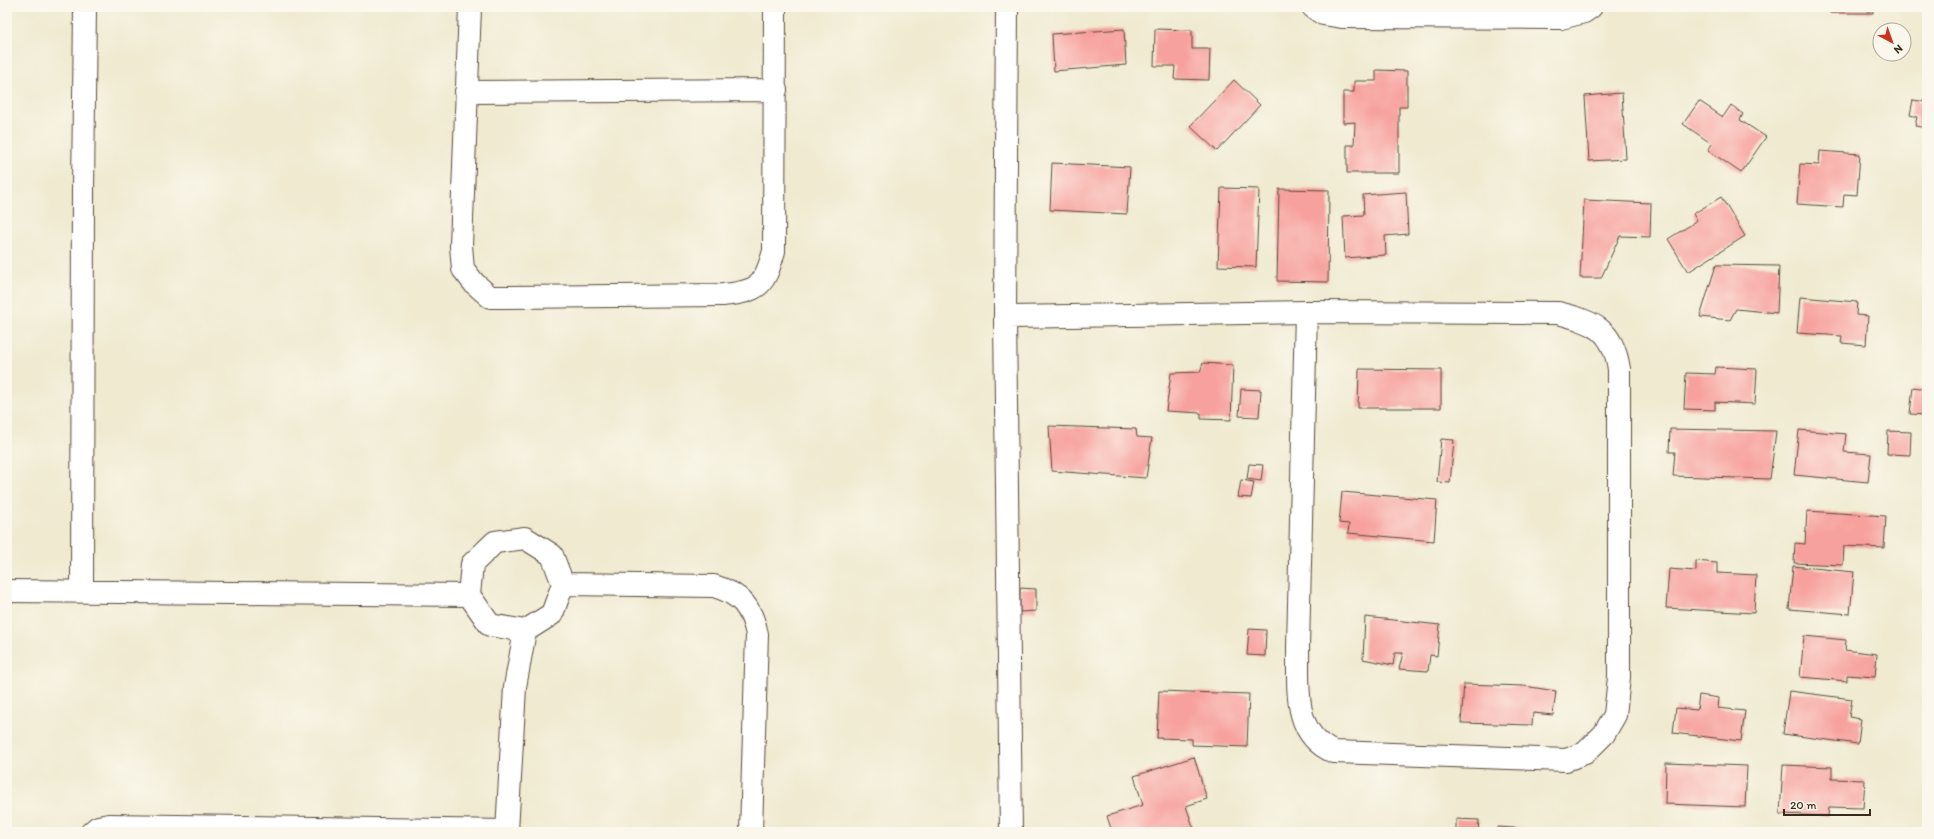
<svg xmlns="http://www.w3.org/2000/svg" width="1934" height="839" font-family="Itim,sans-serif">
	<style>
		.building { fill: #f7a19e }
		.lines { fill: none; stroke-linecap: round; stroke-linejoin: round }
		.minor-casing { stroke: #564739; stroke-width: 24 }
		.minor { stroke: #fff; stroke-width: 22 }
	</style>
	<rect width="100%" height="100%" fill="#fbf7ec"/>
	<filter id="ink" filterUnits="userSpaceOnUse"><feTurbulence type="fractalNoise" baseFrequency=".025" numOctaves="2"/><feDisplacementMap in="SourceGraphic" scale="8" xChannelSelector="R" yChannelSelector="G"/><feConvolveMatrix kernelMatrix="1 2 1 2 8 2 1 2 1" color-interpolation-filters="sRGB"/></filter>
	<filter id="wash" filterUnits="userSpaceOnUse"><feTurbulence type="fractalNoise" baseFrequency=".012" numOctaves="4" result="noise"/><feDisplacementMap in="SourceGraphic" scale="16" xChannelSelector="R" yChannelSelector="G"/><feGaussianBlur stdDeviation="0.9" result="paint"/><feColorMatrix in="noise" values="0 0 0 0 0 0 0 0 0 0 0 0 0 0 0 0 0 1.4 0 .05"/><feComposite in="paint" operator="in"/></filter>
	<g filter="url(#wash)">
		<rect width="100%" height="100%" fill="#efead0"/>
		<g id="blocks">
			<path class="building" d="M1830,7h43v6h-43z
				M1124,29l2,36 -72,6 -2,-37z
				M1155,29l37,1v19h18l-1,31 -35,-1 1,-13h-21z
				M1376,70l31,1v36h-8v66h-52v-28h7l1,-23 -12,1v-31h11v-11h22z
				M1234,80l26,25 -43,46 -27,-25z
				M1622,93l4,66 -37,2 -4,-65z
				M1913,100l14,2v26l-12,-2 2,-9 -7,-2z
				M1699,101l24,16 8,-12 12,9 -3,6 26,17 -25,36 -33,-23 4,-6 -29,-20z
				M1820,151l40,3 -3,41 -13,-1 -1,13 -46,-3 3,-40 19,1z
				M1052,163l78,4 -3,47 -77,-4z
				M1221,188l38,1 -3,78 -38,-1z
				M1279,189l50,1 -1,92 -51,-1z
				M1406,192l2,42 -23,2 1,19 -41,3 -2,-42 21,-1 -1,-20z
				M1721,197l24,39 -57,36 -20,-33 29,-18 -4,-7z
				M1584,200l67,3 -1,34 -30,-1 -19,42h-21z
				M1716,265l63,1 -2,47 -41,-4 -6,11 -30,-3z
				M1800,297l57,5 -1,13 12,1 -2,29 -25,-2 1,-7 -45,-3z
				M1203,363l30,2 -2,55 -30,-1v-6l-35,-2 5,-38 29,-1z
				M1716,367l41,2 -2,35 -40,-2v8l-31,-1 2,-36 29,1z
				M1359,369l82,1v38h-83z
				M1913,387l14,2 -2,26 -15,-1z
				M1241,389l20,1 -2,27 -20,-1z
				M1049,426l87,3 1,8 15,1 -6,40 -94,-7z
				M1670,429l106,2 -6,48 -97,-3 2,-24h-6z
				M1799,430l47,4 -2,18 27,2 -3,28 -74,-7z
				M1888,431l23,1 -1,23 -23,-1z
				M1441,439l13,1 -4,43 -13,-1z
				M1249,464l14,1 -2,16 -14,-2z
				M1241,480l13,2 -3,16 -13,-1z
				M1342,492l95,8 -3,41 -86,-8 1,-9 -10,-1z
				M1807,511l79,5 -2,32 -40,-2 -1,19 -49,-2 1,-20 10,1z
				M1696,561l21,2v10l39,2 -2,38 -88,-5 3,-39 27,2z
				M1793,566l61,6 -4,42 -61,-5z
				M1020,588l16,1v22l-16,1z
				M1365,617l75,8 -3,31 -7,-1 -2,16 -29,-2 4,-16h-8l-2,12 -30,-6z
				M1249,629l17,1 -1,26 -18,-1z
				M1804,636l42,4 -1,10 32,4 -2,23 -28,-2v6l-47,-4z
				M1464,684l60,2 32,5 -3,24 -20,-2 -1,12 -71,-2z
				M1159,691l90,3 -2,53 -55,-2v-6l-35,-1z
				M1789,691l63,8 -3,18 12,2 -3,25 -75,-10z
				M1699,695l20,3 -1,10 27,3 -4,30 -68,-8 3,-25 21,2z
				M1194,757l13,42 -21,7 9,26h-83l-5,-16 36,-11 -9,-29z
				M1666,763l81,3 -2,41 -80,-3z
				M1783,765l49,2v12l33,1 -2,28 -34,-1 -1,9 -48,-2z
				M1456,819l23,1 -1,12h-22z
				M1498,827l44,3v2h-44z"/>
		</g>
	</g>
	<g filter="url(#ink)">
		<use href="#blocks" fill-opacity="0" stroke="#564739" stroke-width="1"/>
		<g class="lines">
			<g class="minor-casing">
				<path id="minor" d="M470,7l-9,239 2,23 11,14 16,14h18l215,-2c37,-4 41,-9 51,-44l1,-244
					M1007,7l-2,310 6,515
					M1313,7l10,7 19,3 219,1 23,-6 7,-5
					M466,92l310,-2
					M1005,317l301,-5 252,1c36,9 55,16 61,56v308l-4,38 -11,19 -19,19 -19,7 -232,-8c-43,-18 -35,-67 -36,-105l8,-335
					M525,538l27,17 11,29 -11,30 -27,17 -35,-6 -21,-30 3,-31 23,-22z
					M563,584l151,2c27,8 37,21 43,48l-6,198
					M7,591l462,4
					M82,591l1,-400 2,-184
					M92,832l6,-5 11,-2 398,6
					M507,832l8,-145 10,-56"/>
			</g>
			<use href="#minor" class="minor"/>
		</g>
	</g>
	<rect width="1934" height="839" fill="none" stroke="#fbf7ec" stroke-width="24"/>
	<g transform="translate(1892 42) rotate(139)"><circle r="19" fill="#fbf7ec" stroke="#aea59a"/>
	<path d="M0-3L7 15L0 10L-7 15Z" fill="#c8321e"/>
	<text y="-6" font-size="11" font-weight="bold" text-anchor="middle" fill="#3b2a1e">N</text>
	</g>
	<path d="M1784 809v6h86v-6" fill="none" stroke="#3b2a1e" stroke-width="2"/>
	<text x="1790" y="809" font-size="12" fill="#3b2a1e" stroke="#fbf7ec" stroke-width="3" paint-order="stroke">20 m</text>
</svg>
